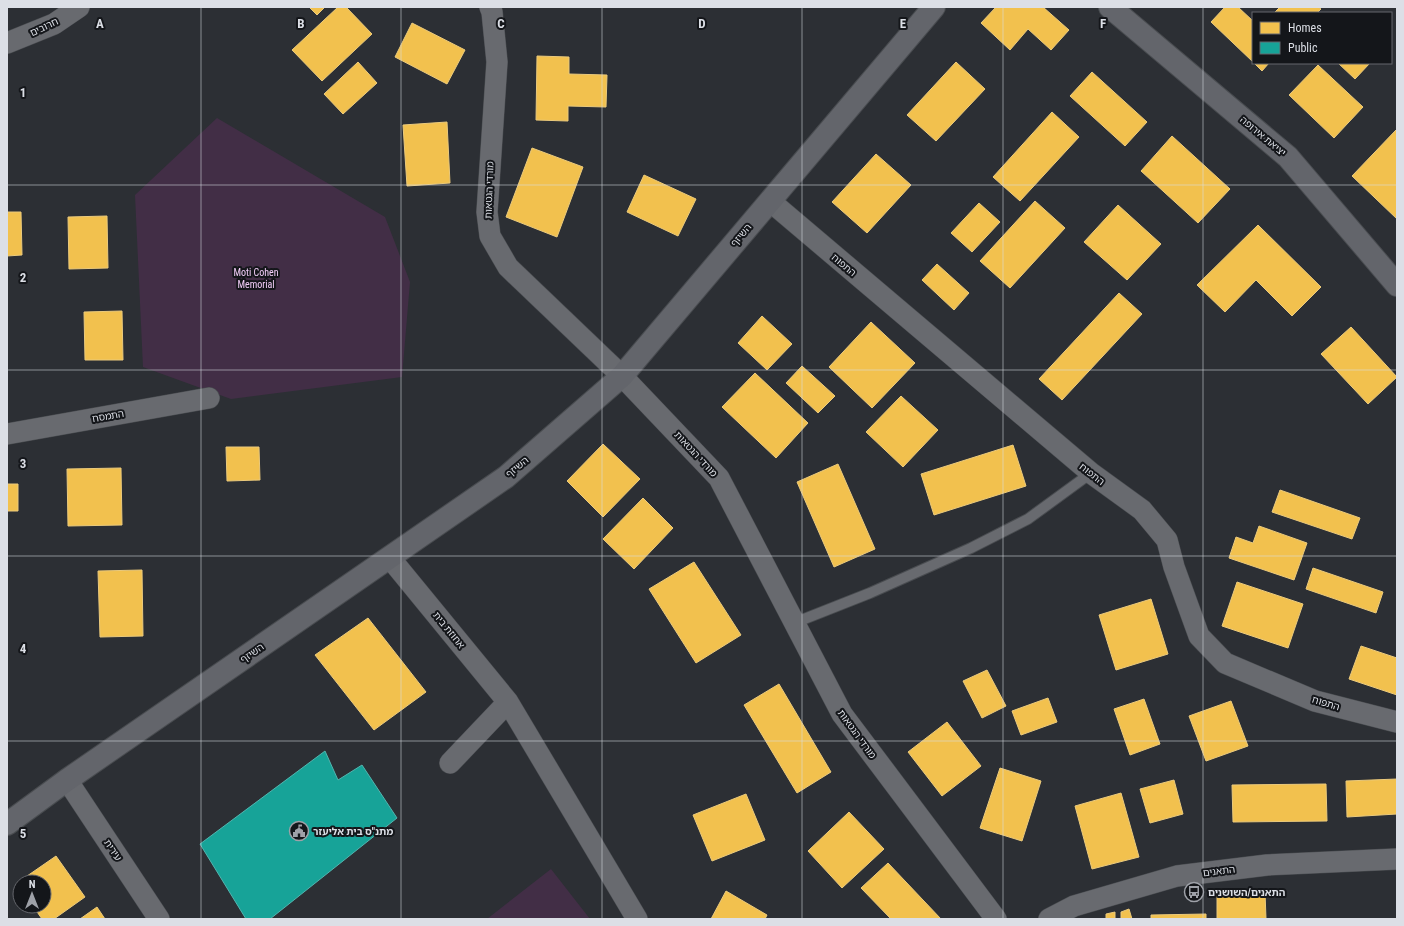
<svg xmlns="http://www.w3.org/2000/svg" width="1404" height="926" font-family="'Roboto Condensed','Noto Sans Hebrew',sans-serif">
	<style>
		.green { fill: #422e46 }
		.homes { fill: #f2c14e; stroke: #ebca7c }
		.public { fill: #17a398; stroke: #52b5af }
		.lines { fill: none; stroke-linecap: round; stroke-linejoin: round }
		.lane-casing { stroke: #494c50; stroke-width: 12 }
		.street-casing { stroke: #494c50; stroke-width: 22 }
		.secondary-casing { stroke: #494c50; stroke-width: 24 }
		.lane { stroke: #686a6f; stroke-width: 10 }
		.street { stroke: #686a6f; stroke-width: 21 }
		.secondary { stroke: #63656b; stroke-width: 22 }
		.grid { fill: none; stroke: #dcdfe6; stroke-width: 1; stroke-opacity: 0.55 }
		.labels { text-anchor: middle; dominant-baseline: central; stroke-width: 4; stroke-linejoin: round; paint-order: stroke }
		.street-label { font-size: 10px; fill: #dcdfe6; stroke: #14161a }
		.park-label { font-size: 10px; fill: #f4cffa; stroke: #14161a }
		.poi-label { font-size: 10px; font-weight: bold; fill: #dcdfe6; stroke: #14161a; text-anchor: start }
		.grid-label { font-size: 13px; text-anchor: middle; font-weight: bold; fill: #dcdfe6; stroke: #14161a; stroke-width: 4; stroke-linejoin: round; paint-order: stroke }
	</style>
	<rect width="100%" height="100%" fill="#2c2f34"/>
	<path class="green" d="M217,118l168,99 25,65 -8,95 -171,22 -88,-32 -8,-172z
		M551,869l39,50h-103z"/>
	<path class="homes" d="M309,7h16l-8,8z
		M338,7h8l26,27 -50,47 -30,-31z
		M996,7h47l26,23 -18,20 -23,-21 -18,21 -29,-27z
		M1225,7h13l15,14v41l-42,-40z
		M1280,7h38l3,2 -4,4h-43z
		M412,23l53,27 -18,34 -52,-27z
		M537,56l32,1v17l38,1 -1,32 -38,-1v15l-32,-1z
		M358,62l19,21 -34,31 -19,-20z
		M956,62l29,27 -49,52 -29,-26z
		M1254,63h15l-7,8z
		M1338,63h32l-15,16z
		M1318,65l45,42 -29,31 -45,-43z
		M1092,72l55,50 -22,24 -55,-50z
		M1052,112l27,25 -59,64 -27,-24z
		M447,122l3,61 -43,3 -4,-61z
		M1396,130l1,2v87l-45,-43z
		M1172,136l58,53 -32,34 -57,-52z
		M532,148l51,19 -26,70 -51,-20z
		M876,154l35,31 -44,48 -35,-31z
		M644,175l52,24 -18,37 -51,-24z
		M1035,201l30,27 -55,60 -30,-27z
		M979,203l21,19 -28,30 -21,-19z
		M1118,205l43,39 -34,36 -43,-38z
		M7,212h14l1,43 -15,1z
		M107,216l1,52 -39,1 -1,-52z
		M1258,225l63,62 -29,29 -36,-36 -31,32 -28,-27z
		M937,264l32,29 -15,17 -32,-30z
		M1119,293l23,21 -80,86 -23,-21z
		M122,311l1,49h-38l-1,-48z
		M762,316l30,28 -25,26 -29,-27z
		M871,322l44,41 -43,45 -43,-41z
		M1351,327l46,50 -29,27 -47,-50z
		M802,366l33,30 -17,17 -32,-30z
		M755,373l53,50 -32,35 -54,-51z
		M901,396l37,34 -35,37 -37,-35z
		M603,444l37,35 -37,38 -36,-36z
		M1013,445l13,41 -92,29 -13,-41z
		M226,447h33l1,33 -33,1z
		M838,464l37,85 -41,18 -37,-85z
		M121,468l1,57 -54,1 -1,-57z
		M7,484h11v27h-11z
		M1280,490l80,28 -8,21 -80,-27z
		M643,498l30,30 -39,41 -31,-30z
		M1259,526l48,17 -13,37 -65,-22 7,-21 17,6z
		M694,562l47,73 -45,28 -47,-74z
		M1313,568l70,24 -7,21 -70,-24z
		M142,570l1,66 -43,1 -2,-66z
		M1237,582l66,22 -15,44 -66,-22z
		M1151,599l17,55 -52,16 -17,-55z
		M368,618l58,74 -52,38 -59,-75z
		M1361,646l36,12v37l-48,-16z
		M987,670l19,36 -24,12 -19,-37z
		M779,684l52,88 -34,21 -53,-88z
		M1048,698l9,24 -36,13 -9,-24z
		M1144,699l16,45 -30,11 -16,-46z
		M1231,701l17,45 -42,15 -17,-45z
		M947,722l34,44 -39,30 -34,-44z
		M1000,768l41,13 -19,60 -42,-13z
		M1397,779v35l-50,3 -1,-36z
		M1174,780l9,34 -33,9 -10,-34z
		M1326,784l1,37 -94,1 -1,-37z
		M1121,793l18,64 -47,12 -17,-63z
		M746,794l19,46 -53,21 -19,-46z
		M849,812l35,37 -42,39 -34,-37z
		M56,856l29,41 -31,22h-12l-9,-13h11v-24h-24v5l-3,-4z
		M888,863l53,56h-50l-30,-31z
		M726,891l41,24 -2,4h-54z
		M1217,891l48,1 1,27h-49z
		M97,907l8,12h-25z
		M1129,909l3,10h-11v-7z
		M1115,912v7h-9v-5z
		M1206,914v5h-55v-4z"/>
	<path class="public" d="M325,751l13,29 24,-15 35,53 -127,101h-24l-46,-75z"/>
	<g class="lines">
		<g class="lane-casing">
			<path id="lane" d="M794,623l76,-30 101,-45 57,-29 63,-46"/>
		</g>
		<g class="street-casing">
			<path id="street" d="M490,7l2,5 5,50 -10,150 3,24 18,31 114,109 97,102 123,236 154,205
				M7,43l47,-19 25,-17
				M770,201l321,272 51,37 25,30 7,27 25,69 26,27 90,38 82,21
				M7,434l202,-36
				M390,558l118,144 129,217
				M450,763l58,-61
				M67,780l92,139
				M1049,919l25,-13 103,-30 90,-11 130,-6"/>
		</g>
		<g class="secondary-casing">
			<path id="secondary" d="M1110,7l178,150 109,128
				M7,824l60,-44 439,-303 116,-101 312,-369"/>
		</g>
		<use href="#lane" class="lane"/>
		<use href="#street" class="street"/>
		<use href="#secondary" class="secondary"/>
	</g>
	<path class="grid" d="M201,7v912M401,7v912M602,7v912M802,7v912M1003,7v912M1203,7v912M7,185h1390M7,370h1390M7,556h1390M7,741h1390"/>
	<defs>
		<g id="civic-ring" transform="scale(1)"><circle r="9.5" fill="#14161a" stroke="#9ea1a8" stroke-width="1.5"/><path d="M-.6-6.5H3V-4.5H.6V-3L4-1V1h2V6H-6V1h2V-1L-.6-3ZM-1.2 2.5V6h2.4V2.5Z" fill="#9ea1a8"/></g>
		<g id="bus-ring" transform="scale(1)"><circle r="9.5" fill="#14161a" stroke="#9ea1a8" stroke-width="1.5"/><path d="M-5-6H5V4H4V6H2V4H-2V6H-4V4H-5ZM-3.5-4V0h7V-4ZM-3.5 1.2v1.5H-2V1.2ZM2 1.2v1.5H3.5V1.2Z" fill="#9ea1a8"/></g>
	</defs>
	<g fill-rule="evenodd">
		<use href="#civic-ring" x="299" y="831"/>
		<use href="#bus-ring" x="1194" y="892"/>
	</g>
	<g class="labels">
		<g class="street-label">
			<text transform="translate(44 27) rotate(-25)">חרובים</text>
			<text transform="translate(1263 136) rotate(40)">יציאת אירופה</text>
			<text transform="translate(489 190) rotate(-88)">מורדי הגטאות</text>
			<text transform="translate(741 235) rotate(-50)">השיזף</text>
			<text transform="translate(844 265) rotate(40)">התפוח</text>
			<text transform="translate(108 416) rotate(-10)">התמסח</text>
			<text transform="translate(696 454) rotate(47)">מורדי הגטאות</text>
			<text transform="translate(517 467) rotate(-40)">השיזף</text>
			<text transform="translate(1092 474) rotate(38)">התפוח</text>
			<text transform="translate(449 630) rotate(51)">אחוזת בית</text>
			<text transform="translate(252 653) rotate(-35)">השיזף</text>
			<text transform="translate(1326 703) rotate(17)">התפוח</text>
			<text transform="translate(857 734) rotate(54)">מורדי הגטאות</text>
			<text transform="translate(113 850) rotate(56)">עירית</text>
			<text transform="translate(1219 871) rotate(-7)">התאנים</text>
		</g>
		<g class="park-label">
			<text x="256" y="272">Moti Cohen<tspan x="256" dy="12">Memorial</tspan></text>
		</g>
		<g class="poi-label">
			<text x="313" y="831">מתנ"ס בית אליעזר</text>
			<text x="1208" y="892">התאנים/השושנים</text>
		</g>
	</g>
	<g class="grid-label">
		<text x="100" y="28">A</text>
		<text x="301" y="28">B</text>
		<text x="501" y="28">C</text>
		<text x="702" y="28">D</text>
		<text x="903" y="28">E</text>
		<text x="1103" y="28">F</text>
		<text x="23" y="97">1</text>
		<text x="23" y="282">2</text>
		<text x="23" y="468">3</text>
		<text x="23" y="653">4</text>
		<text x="23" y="838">5</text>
	</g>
	<rect width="1404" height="926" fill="none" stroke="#dcdfe6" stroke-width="16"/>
	<rect x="1252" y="12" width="140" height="52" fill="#14161a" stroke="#64666c"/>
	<rect x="1260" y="22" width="20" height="12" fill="#f2c14e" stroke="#64666c"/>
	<text x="1288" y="32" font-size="12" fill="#dcdfe6">Homes</text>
	<rect x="1260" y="42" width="20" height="12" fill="#17a398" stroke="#64666c"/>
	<text x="1288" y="52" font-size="12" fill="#dcdfe6">Public</text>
	<g transform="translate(32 894)"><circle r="19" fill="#14161a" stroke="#64666c"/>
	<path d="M0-3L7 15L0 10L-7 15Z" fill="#9ea1a8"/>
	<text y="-6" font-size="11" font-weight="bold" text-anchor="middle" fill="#dcdfe6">N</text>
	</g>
</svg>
